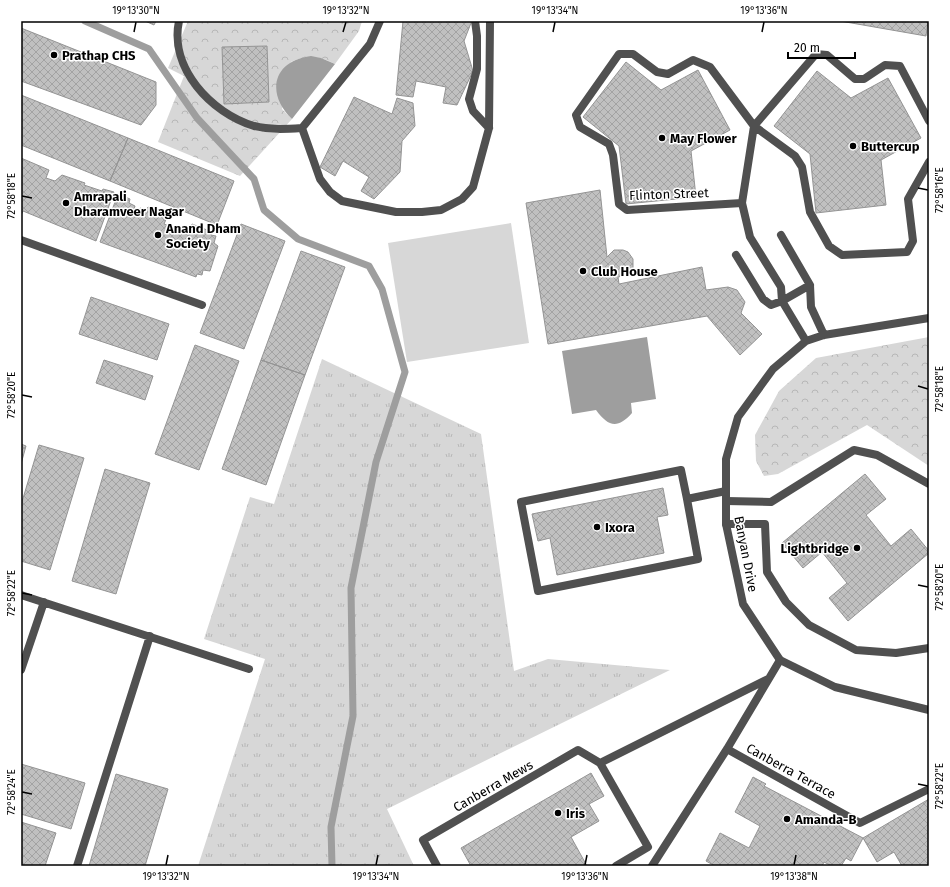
<svg xmlns="http://www.w3.org/2000/svg" width="950" height="887" font-family="'Fira Sans',sans-serif">
	<style>
		.grass { fill: url(#grass-tufts) }
		.park { fill: url(#park-crowns) }
		.garden { fill: #d7d7d7 }
		.water { fill: #9e9e9e }
		.lines { fill: none; stroke-linecap: round; stroke-linejoin: round }
		.stream { stroke: #9e9e9e; stroke-width: 7 }
		.building { fill: url(#building-cross-hatch); stroke: #949494 }
		.lane { stroke: #505050; stroke-width: 8 }
		.street { stroke: #505050; stroke-width: 8 }
		.ticks { fill: none; stroke: #000; stroke-width: 1.5 }
		.poi-dot { fill: #000; stroke: #fff; stroke-width: 1.5 }
		.labels { text-anchor: middle; dominant-baseline: central; stroke-width: 3; stroke-linejoin: round; paint-order: stroke }
		.poi-label { font-size: 13px; font-weight: bold; fill: #000; stroke: #fff; text-anchor: start }
		.street-label { font-size: 13px; fill: #000; stroke: #fff }
		.neatline { fill: none; stroke: #000; stroke-width: 1.5 }
		.ticks-label { font-size: 10px; text-anchor: middle; fill: #000 }
	</style>
	<defs>
		<pattern id="grass-tufts" width="24" height="20" patternUnits="userSpaceOnUse"><rect width="24" height="20" fill="#d7d7d7"/><path d="M3 7l-1-3M5 7V3M7 7l1-3M15 17l-1-3M17 17v-4M19 17l1-3" fill="none" stroke="#b7b7b7"/></pattern>
		<pattern id="park-crowns" width="20" height="18" patternUnits="userSpaceOnUse"><rect width="20" height="18" fill="#d7d7d7"/><path d="M2 6a3 3 0 1 1 6 0M12 15a3 3 0 1 1 6 0" fill="none" stroke="#b7b7b7"/></pattern>
		<pattern id="building-cross-hatch" width="8" height="8" patternUnits="userSpaceOnUse"><rect width="8" height="8" fill="#c0c0c0"/><path d="M0 0l8 8M0 8l8-8" fill="none" stroke="#a3a3a3"/></pattern>
	</defs>
	<rect width="100%" height="100%" fill="#fff"/>
	<path class="grass" d="M322,359l159,75 33,237 34,-12 122,11 -283,139 27,57h-216l67,-207 -61,-20 46,-142 24,7z"/>
	<path class="park" d="M188,21h174l-3,10 -24,33c-16,-8 -28,-10 -44,-2l-9,47 10,10 -52,57 -82,-34 26,-66 -16,-8z
		M929,337v129l-62,-41 -89,49 -14,2 -8,-15 -1,-26 24,-44 37,-33z"/>
	<path class="garden" d="M511,223l18,120 -122,19 -19,-119z"/>
	<path class="water" d="M311,56l10,2 14,6 -43,55c-26,-25 -20,-58 19,-63z
		M647,337l9,62 -25,4 1,10c-15,17 -24,13 -36,-3l-24,4 -10,-63z"/>
	<g class="lines">
		<path class="stream" d="M85,21l64,28 48,69 57,61 10,31 34,29 71,27 13,23 23,83 -29,90 -25,126 2,128 -22,111 1,39"/>
	</g>
	<path class="building" d="M145,21h11l-2,4z
		M403,21h66l2,2 -7,18 9,30 -16,34 -14,-2 3,-16 -30,-6 -3,16 -17,-2z
		M840,21h88l-2,15z
		M21,28l135,54v23l-15,20 -120,-44z
		M267,46l2,56 -45,2 -2,-57z
		M626,62l35,28 37,-20 32,60 -39,21 5,46 -70,7 -7,-58 -36,-29z
		M817,71l34,27 37,-20 33,60 -40,22 5,45 -70,8 -6,-59 -36,-28z
		M21,95l107,43 -18,43 -89,-36z
		M354,97l38,17 5,-16 16,5 2,23 -13,15 -2,31 -26,27 -13,-8 8,-14 -26,-16 -8,15 -15,-9z
		M128,138l106,43 -17,44 -107,-44z
		M21,158l28,12 -3,8 9,3 7,-6 23,8 -1,2 18,6 1,-2 11,3 -18,49 -73,-30 -2,4z
		M600,190l7,67 7,-7h9l5,2 5,7v9l-6,7 -9,2 1,7 83,-17 4,23 22,-3 9,3 8,12 -4,11 21,21 -22,21 -33,-39 -159,28 -22,-141z
		M118,194l12,5 -1,4 6,3 -2,7 4,2 3,-7 6,2 2,-3 20,8 -4,9 23,9 5,-9 20,8 -1,3 5,1 -2,7 4,3 -8,25 -7,-1 -1,5 -5,-1 -1,3 -96,-35z
		M241,224l44,17 -41,108 -44,-16z
		M301,251l44,16 -40,108 -44,-15z
		M91,297l78,27 -12,36 -78,-26z
		M195,345l44,16 -40,109 -44,-16z
		M104,360l49,16 -8,24 -49,-17z
		M261,360l44,15 -39,110 -44,-16z
		M21,444l5,2 -5,18z
		M39,445l45,13 -34,112 -29,-9v-56z
		M105,469l45,14 -34,111 -44,-13z
		M865,474l21,25 -20,16 25,31 20,-17 18,22v2l-81,68 -19,-23 18,-15 -25,-31 -19,16 -21,-25z
		M663,488l5,27 -11,2 7,36 -107,22 -7,-37 -12,3 -6,-27z
		M21,764l64,19 -14,46 -50,-15z
		M591,773l13,23 -15,8 10,17 -28,16 16,29h-58l-2,-3 -6,3h-34l-1,-2 -15,2 -10,-18z
		M116,774l52,15 -23,77h-56z
		M753,777l13,7 -2,2 99,52 -12,23 -5,-3 -5,8h-9l-8,-4 -2,4h-107l-9,-5 14,-28 29,15 11,-22 -25,-14z
		M929,799v67h-27l-8,-14 -17,10 -14,-24z
		M21,822l35,11 -11,33h-24z"/>
	<g class="lines">
		<path class="lane" d="M687,499l11,60 -160,32 -17,-89 160,-32 6,29 39,-8
			M726,501l45,1 83,-52 23,5 52,29
			M726,524h39l2,48 19,30 23,23 47,25 40,3 33,-5
			M727,749l133,74 69,-34
			M600,763l168,-84
			M437,866l-14,-26 155,-90 22,13 48,84 -32,19
			M652,866l75,-117 53,-89"/>
		<path class="street" d="M179,21c-10,47 32,92 75,105 16,4 32,3 48,2
			M380,21l-10,23 -68,84 18,51 10,13 12,9 54,11h26l19,-2 21,-11 11,-12 16,-59 1,-107
			M475,21l2,15v33l-8,30 4,12 16,17
			M929,121l-29,-55 -15,-1 -21,14h-9l-28,-24 -11,-1 -62,72 41,30 7,11 8,45 19,34 13,9 65,-3 6,-11 -5,-42 21,-37
			M742,203l-115,7 -8,-6 -6,-49 -4,-11 -29,-17 -4,-12 43,-61h14l24,18 11,2 25,-14 17,7 44,59 -12,77 8,34 31,50 1,14 24,40
			M781,235l29,50 1,22 13,28
			M21,240l181,65
			M736,255l27,44 8,6 11,-4 28,-16
			M929,318l-105,17 -18,6 -33,28 -35,48 -12,42v65l17,80 37,56 55,27 94,23
			M21,595l228,74
			M21,670l23,-68
			M77,866l73,-230"/>
	</g>
	<path class="ticks" d="M134,32l2,-10M343,32l3,-10M553,32l2,-10M762,32l2,-10M918,188l10,2M22,196l10,2M918,386l10,3M22,395l10,2M918,585l10,2M22,593l10,2M918,784l10,2M22,792l10,2M166,865l2,-10M376,865l2,-10M585,865l2,-10M794,865l2,-10"/>
	<g class="poi-dot">
		<circle cx="54" cy="55" r="4"/>
		<circle cx="662" cy="138" r="4"/>
		<circle cx="853" cy="146" r="4"/>
		<circle cx="66" cy="203" r="4"/>
		<circle cx="158" cy="235" r="4"/>
		<circle cx="583" cy="271" r="4"/>
		<circle cx="597" cy="527" r="4"/>
		<circle cx="857" cy="548" r="4"/>
		<circle cx="558" cy="813" r="4"/>
		<circle cx="787" cy="819" r="4"/>
	</g>
	<g class="labels">
		<g class="poi-label">
			<text x="62" y="55">Prathap CHS</text>
			<text x="670" y="138">May Flower</text>
			<text x="861" y="146">Buttercup</text>
			<text x="74" y="196">Amrapali<tspan x="74" dy="15">Dharamveer Nagar</tspan></text>
			<text x="166" y="228">Anand Dham<tspan x="166" dy="15">Society</tspan></text>
			<text x="591" y="271">Club House</text>
			<text x="605" y="527">Ixora</text>
			<text x="849" y="548" text-anchor="end">Lightbridge</text>
			<text x="566" y="813">Iris</text>
			<text x="795" y="819">Amanda-B</text>
		</g>
		<g class="street-label">
			<text transform="translate(669 194) rotate(-2)">Flinton Street</text>
			<text transform="translate(746 554) rotate(79)">Banyan Drive</text>
			<text transform="translate(791 771) rotate(29)">Canberra Terrace</text>
			<text transform="translate(493 786) rotate(-30)">Canberra Mews</text>
		</g>
	</g>
	<rect width="950" height="887" fill="none" stroke="#ffffff" stroke-width="44"/>
	<path d="M788 52v6h67v-6" fill="none" stroke="#000000" stroke-width="2"/>
	<text x="794" y="52" font-size="12" fill="#000000" stroke="#ffffff" stroke-width="3" paint-order="stroke">20 m</text>
	<rect x="22" y="22" width="906" height="843" class="neatline"/>
	<g class="ticks-label">
		<text x="136" y="14">19°13'30"N</text>
		<text x="346" y="14">19°13'32"N</text>
		<text x="555" y="14">19°13'34"N</text>
		<text x="764" y="14">19°13'36"N</text>
		<text transform="translate(939 190) rotate(-90)" y="4">72°58'16"E</text>
		<text transform="translate(11 196) rotate(-90)" y="4">72°58'18"E</text>
		<text transform="translate(939 389) rotate(-90)" y="4">72°58'18"E</text>
		<text transform="translate(11 395) rotate(-90)" y="4">72°58'20"E</text>
		<text transform="translate(939 587) rotate(-90)" y="4">72°58'20"E</text>
		<text transform="translate(11 593) rotate(-90)" y="4">72°58'22"E</text>
		<text transform="translate(939 786) rotate(-90)" y="4">72°58'22"E</text>
		<text transform="translate(11 792) rotate(-90)" y="4">72°58'24"E</text>
		<text x="166" y="880">19°13'32"N</text>
		<text x="376" y="880">19°13'34"N</text>
		<text x="585" y="880">19°13'36"N</text>
		<text x="794" y="880">19°13'38"N</text>
	</g>
</svg>
